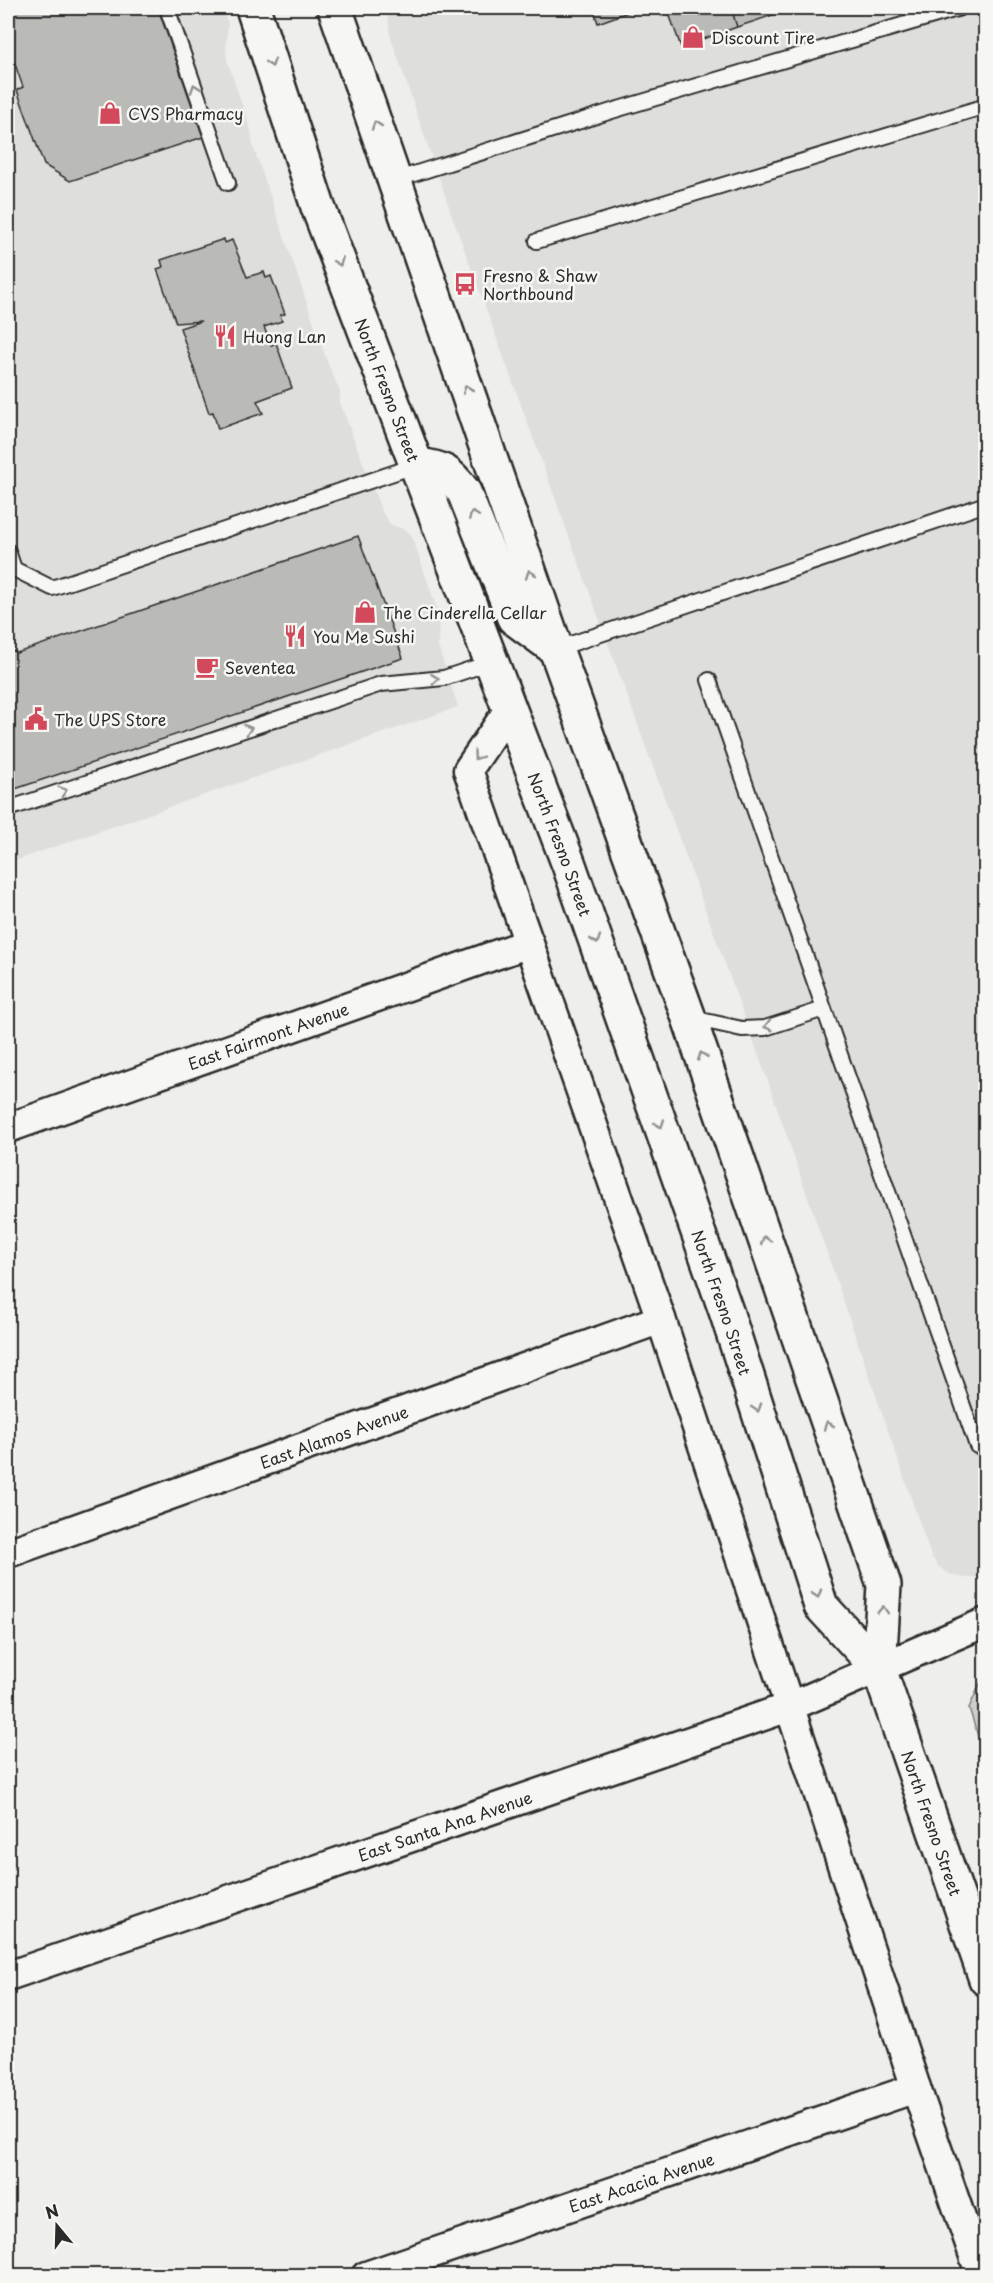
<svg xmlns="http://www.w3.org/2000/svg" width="993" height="2283" font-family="'Playpen Sans',sans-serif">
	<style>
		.built { fill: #dededb }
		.green { fill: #cececa; stroke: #7c7c7a; stroke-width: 1.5 }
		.building { fill: #babab7; stroke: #2b2b2b; stroke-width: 1.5 }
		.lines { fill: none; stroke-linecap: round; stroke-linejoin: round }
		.lane-casing { stroke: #2b2b2b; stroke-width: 18 }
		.street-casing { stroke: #2b2b2b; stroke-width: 33 }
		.secondary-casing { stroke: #2b2b2b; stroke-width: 38 }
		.lane { stroke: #f6f6f2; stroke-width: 14 }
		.street { stroke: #f6f6f2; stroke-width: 28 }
		.secondary { stroke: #f6f6f2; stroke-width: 33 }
		.oneway { stroke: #90908e }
		.labels { text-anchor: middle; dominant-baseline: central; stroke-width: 5; stroke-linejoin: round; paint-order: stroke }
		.poi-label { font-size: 16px; fill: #2b2b2b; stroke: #f6f6f2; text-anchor: start }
		.street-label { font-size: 16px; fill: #2b2b2b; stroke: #f6f6f2 }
	</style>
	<rect width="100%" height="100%" fill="#eeeeea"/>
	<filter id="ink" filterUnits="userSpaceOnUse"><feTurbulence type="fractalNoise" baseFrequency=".0167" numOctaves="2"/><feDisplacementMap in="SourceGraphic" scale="12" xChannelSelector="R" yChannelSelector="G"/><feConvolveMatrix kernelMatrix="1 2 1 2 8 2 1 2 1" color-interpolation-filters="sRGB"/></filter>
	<g filter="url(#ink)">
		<path class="built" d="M8,8h214l6,16 -2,24 1,12 24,71 2,15 75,218 12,27v12l42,109 8,12 18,7 4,5 27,79 -1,31 20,61 -450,156z
			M387,8h598l1,1565 -8,4 -14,1 -13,-3 -12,-8 -8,-11 -161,-469 -319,-874 -61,-178z"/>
		<path class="green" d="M985,1673v85l-16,-50z"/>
		<path class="building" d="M8,8h150l45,129 -133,44 -26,-16 -27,-75 6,-3 -15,-43z
			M593,8h46l-41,15z
			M667,8h64l6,19 -56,20z
			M731,8h63l-57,19z
			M224,239l1,4 7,-3 15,37 17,-5 2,6 5,-2 14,38 -5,1 2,6 -18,6 7,18 5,-2 16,45 -35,13 6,12 -45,16 -5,-17 -4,1 -29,-85 21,-7 -25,2 -19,-54 6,-2 -2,-7z
			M358,536l45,122 -391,132 -4,-14v-128l9,5z"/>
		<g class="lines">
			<g class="lane-casing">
				<path id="lane" d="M167,8l61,175
					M395,180l220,-70 345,-102
					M537,241l449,-135
					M8,551l6,18 38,19 365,-123
					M556,649l430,-145
					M709,680l268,766
					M8,809l373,-125 63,-6 48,-16
					M692,1018l50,11 23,-1 59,-19"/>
			</g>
			<g class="street-casing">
				<g id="street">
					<path d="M510,708l-42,62 193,549 255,769 65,188"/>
					<path id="s1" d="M8,1128l521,-185"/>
					<path id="s2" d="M8,1553l653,-234"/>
					<path id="s3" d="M8,1976l781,-269 197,-85"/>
					<path id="s4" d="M366,2276l550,-188"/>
				</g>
			</g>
			<g class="secondary-casing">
				<g id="secondary">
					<path id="s5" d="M253,8l65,199 251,658 158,449 94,292 58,63"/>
					<path id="s6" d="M335,8l221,641 133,369 195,567 -5,84 107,310"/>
					<path d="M417,465c26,3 31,6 47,27l50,126 42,31"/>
				</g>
			</g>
			<use href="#lane" class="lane"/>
			<use href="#street" class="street"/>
			<use href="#secondary" class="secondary"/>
		</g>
		<defs><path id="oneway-chevron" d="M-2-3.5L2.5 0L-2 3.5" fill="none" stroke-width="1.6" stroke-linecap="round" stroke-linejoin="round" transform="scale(1.5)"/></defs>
		<g class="oneway">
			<use href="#oneway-chevron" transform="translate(271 63) rotate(72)"/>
			<use href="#oneway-chevron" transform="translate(195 88) rotate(-109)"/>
			<use href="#oneway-chevron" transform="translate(376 125) rotate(-109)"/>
			<use href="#oneway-chevron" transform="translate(339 262) rotate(69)"/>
			<use href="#oneway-chevron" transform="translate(467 389) rotate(-109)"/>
			<use href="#oneway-chevron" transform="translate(473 515) rotate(-112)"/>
			<use href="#oneway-chevron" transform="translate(530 574) rotate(-109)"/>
			<use href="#oneway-chevron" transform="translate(435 679) rotate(-7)"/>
			<use href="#oneway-chevron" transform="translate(248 729) rotate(-18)"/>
			<use href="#oneway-chevron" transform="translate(477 756) rotate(125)"/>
			<use href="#oneway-chevron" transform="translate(63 791) rotate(-18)"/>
			<use href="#oneway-chevron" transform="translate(596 940) rotate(71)"/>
			<use href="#oneway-chevron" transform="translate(768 1026) rotate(167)"/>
			<use href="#oneway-chevron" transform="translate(702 1056) rotate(-109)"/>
			<use href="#oneway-chevron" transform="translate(660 1124) rotate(71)"/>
			<use href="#oneway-chevron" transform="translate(765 1240) rotate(-109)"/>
			<use href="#oneway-chevron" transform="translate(757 1408) rotate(72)"/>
			<use href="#oneway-chevron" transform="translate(828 1425) rotate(-109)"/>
			<use href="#oneway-chevron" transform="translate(817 1594) rotate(72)"/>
			<use href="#oneway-chevron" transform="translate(883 1610) rotate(-86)"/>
		</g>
	</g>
	<defs>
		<g id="shop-bare" transform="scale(1.8)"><path d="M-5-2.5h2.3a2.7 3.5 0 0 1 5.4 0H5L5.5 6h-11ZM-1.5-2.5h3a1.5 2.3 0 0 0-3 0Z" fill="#d1495b" stroke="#f6f6f2" stroke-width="2.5" paint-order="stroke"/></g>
		<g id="bus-bare" transform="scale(1.8)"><path d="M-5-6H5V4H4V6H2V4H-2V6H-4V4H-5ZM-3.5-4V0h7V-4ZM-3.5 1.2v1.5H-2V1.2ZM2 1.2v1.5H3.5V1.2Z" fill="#d1495b" stroke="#f6f6f2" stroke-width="2.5" paint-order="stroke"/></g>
		<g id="restaurant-bare" transform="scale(1.8)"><path d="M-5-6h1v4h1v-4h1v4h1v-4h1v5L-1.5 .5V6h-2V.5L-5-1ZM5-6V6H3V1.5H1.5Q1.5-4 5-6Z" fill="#d1495b" stroke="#f6f6f2" stroke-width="2.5" paint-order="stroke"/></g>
		<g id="cafe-bare" transform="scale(1.8)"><path d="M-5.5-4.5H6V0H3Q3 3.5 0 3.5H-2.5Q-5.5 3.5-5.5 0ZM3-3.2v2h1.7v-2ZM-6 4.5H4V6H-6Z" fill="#d1495b" stroke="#f6f6f2" stroke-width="2.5" paint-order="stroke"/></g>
		<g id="civic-bare" transform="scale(1.8)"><path d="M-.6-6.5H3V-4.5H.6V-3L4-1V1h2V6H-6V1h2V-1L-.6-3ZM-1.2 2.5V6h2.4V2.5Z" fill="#d1495b" stroke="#f6f6f2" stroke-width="2.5" paint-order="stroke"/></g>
	</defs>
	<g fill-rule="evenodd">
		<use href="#shop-bare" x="693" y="37"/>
		<use href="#shop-bare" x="110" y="113"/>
		<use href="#bus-bare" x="465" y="284"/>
		<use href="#restaurant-bare" x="225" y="336"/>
		<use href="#shop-bare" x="365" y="612"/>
		<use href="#restaurant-bare" x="295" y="636"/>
		<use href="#cafe-bare" x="207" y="667"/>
		<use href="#civic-bare" x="36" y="719"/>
	</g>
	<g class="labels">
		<g class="poi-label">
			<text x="711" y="37">Discount Tire</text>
			<text x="128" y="113">CVS Pharmacy</text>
			<text x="483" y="275">Fresno &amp; Shaw<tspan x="483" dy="18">Northbound</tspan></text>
			<text x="243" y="336">Huong Lan</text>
			<text x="383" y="612">The Cinderella Cellar</text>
			<text x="313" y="636">You Me Sushi</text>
			<text x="225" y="667">Seventea</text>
			<text x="54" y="719">The UPS Store</text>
		</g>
		<g class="street-label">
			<text stroke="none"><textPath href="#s5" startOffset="405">North Fresno Street</textPath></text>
			<text stroke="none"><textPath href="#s5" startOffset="891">North Fresno Street</textPath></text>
			<text stroke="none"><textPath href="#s1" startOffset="276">East Fairmont Avenue</textPath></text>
			<text stroke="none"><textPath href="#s5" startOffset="1377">North Fresno Street</textPath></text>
			<text stroke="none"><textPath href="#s2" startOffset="346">East Alamos Avenue</textPath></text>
			<text stroke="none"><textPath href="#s6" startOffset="1917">North Fresno Street</textPath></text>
			<text stroke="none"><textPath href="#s3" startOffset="462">East Santa Ana Avenue</textPath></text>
			<text stroke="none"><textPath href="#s4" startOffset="291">East Acacia Avenue</textPath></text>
		</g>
	</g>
	<rect width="993" height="2283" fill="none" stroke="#f6f6f2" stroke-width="30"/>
	<rect x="15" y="15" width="963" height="2253" fill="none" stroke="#2b2b2b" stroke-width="2" filter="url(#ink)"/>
	<g transform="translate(57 2226) rotate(341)" stroke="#f6f6f2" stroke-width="4.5" paint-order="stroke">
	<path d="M0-4.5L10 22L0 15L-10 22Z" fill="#2b2b2b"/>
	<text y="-9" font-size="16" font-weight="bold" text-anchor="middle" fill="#2b2b2b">N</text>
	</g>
</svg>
